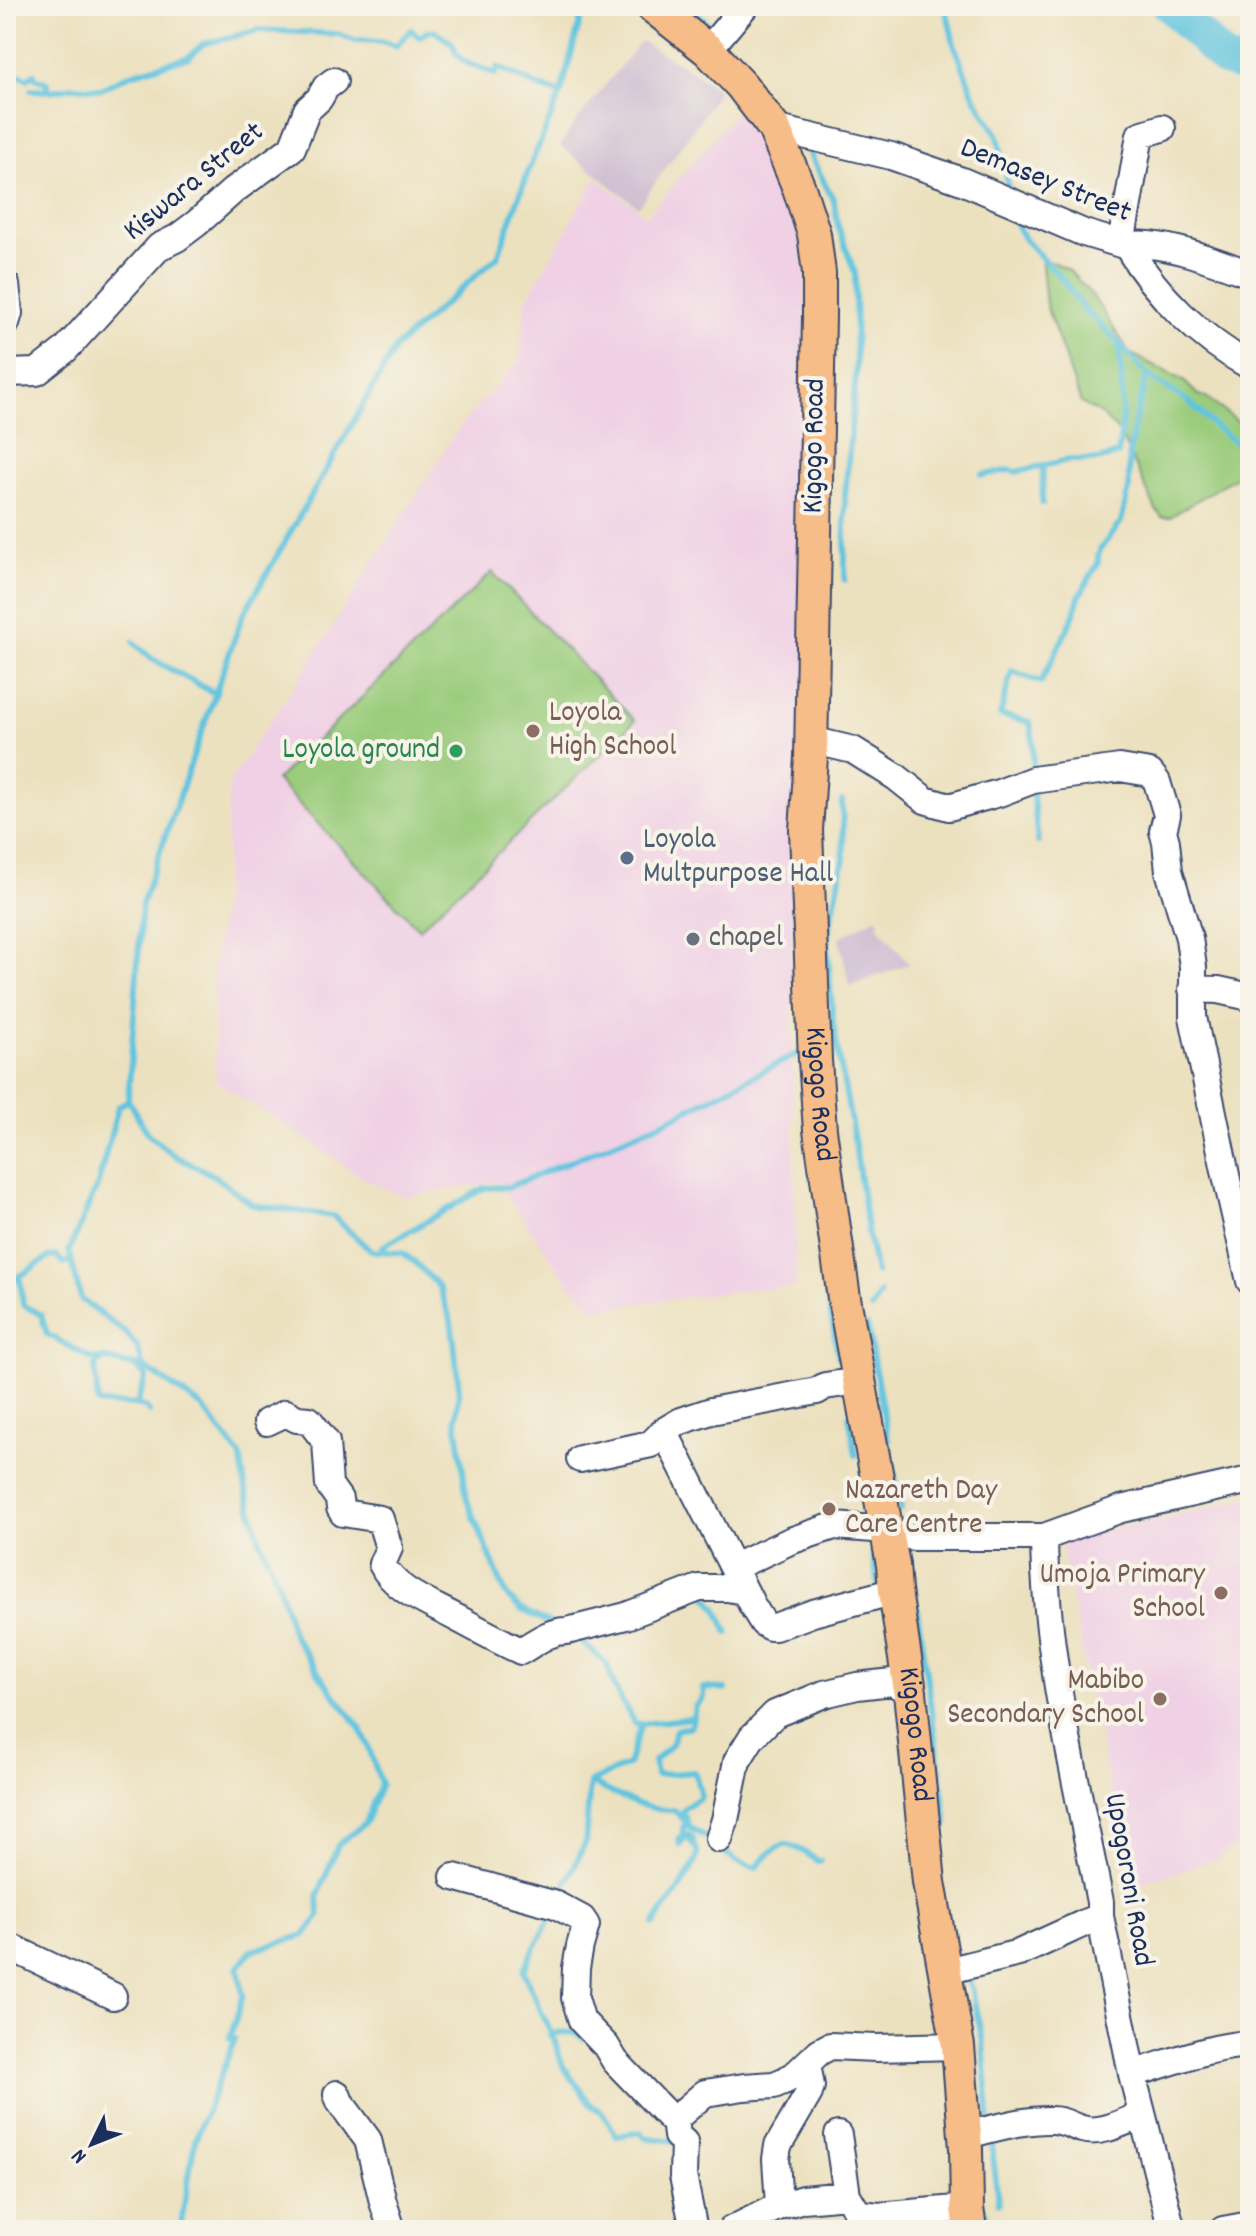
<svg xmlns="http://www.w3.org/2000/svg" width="1256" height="2236" font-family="Dekko,sans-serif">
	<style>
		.built { fill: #f0d0e5 }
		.industrial { fill: #cebed2 }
		.green { fill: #9acc7c; stroke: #5a7e6d; stroke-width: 2 }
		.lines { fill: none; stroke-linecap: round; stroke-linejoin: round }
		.stream { stroke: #60c4de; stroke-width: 6 }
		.river { stroke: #60c4de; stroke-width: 34 }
		.minor-casing { stroke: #3a4a6d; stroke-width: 30 }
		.major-casing { stroke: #3a4a6d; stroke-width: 36 }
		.minor { stroke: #fff; stroke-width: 26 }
		.major { stroke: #f7bd88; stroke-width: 32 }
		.education-dot { fill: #8d6e63; stroke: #f7f3e8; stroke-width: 3 }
		.leisure-dot { fill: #2e9e5b; stroke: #f7f3e8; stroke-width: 3 }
		.service-dot { fill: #5c6f8a; stroke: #f7f3e8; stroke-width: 3 }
		.worship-dot { fill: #6b7280; stroke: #f7f3e8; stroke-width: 3 }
		.labels { text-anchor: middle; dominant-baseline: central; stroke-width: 8; stroke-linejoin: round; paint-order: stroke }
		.street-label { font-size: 30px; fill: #1b2f5e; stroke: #f7f3e8 }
		.education-label { font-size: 30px; fill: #785e54; stroke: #f7f3e8; text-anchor: start }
		.leisure-label { font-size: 30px; fill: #27864d; stroke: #f7f3e8; text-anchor: end }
		.service-label { font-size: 30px; fill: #4e5e75; stroke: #f7f3e8; text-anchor: start }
		.worship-label { font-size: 30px; fill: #5b616d; stroke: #f7f3e8; text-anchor: start }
	</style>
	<rect width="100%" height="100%" fill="#f7f3e8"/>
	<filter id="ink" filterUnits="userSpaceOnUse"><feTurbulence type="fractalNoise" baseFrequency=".0125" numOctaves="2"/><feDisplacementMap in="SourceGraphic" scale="16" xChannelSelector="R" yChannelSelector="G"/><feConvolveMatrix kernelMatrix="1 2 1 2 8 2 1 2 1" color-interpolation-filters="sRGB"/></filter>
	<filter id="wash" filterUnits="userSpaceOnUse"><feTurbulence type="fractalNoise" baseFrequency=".006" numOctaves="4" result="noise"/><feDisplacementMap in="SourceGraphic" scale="32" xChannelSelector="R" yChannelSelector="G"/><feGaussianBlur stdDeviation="1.8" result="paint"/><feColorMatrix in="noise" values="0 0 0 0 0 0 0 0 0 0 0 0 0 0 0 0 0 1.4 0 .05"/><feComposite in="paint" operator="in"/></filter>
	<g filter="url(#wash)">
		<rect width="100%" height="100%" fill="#ece1bf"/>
		<path class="built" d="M745,103l25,36 35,122 1,397 -15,300 5,329 -42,2 -160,20 -24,-24 -73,-104 -92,16 -39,-17 -74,-51 -76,-47 -3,-109 13,-105 2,-71 2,-16 67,-99 164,-257 58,-64 7,-61 70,-122 51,38z
			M1250,1497v336l-32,26 -88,28 -56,-276 -13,-72 105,-20z"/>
		<path class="industrial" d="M641,41l52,31 26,19 -19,29 -62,87 -78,-61 15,-23z
			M877,917l3,5 -2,3 31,39 -59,22 -11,-48z"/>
		<path class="green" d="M1041,255l6,7 8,1 14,7 23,25 38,58 54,28 12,12 12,6 42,32v37l-80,49h-8l-6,-7 -36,-77 -21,-20 -18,-10 -35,-98z
			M492,572l143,149 -216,208 -143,-149z"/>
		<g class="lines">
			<path class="stream" d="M689,6l16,14 9,12
				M943,6l5,11 6,27 20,52 24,40 11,57
				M6,69l21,10 7,-5v3l13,6v3l4,5
				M31,90l20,1 22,-4 28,2 30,-15 58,-17 14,-13 56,-14 79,4 16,6 27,1 15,5 15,-16 8,7 9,-6h7l18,13c4,22 26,21 42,30l3,-7 44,21 19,5
				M804,143l30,58 4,25 17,47 1,99 -11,124v84
				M1012,214l6,14 7,12 39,41 17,25 38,37 28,32 42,27 28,26 27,21c-2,14 -7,27 6,37
				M982,475l29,-5 5,2 52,-12h30l20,-6c7,-39 4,-72 1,-111
				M1042,503l1,-36
				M133,642l19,17 64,35
				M1033,775v-34l-3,-19 -30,-7 12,-44 29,11 31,-62 7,-23 19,-34v-7l3,-8 20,-26 8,-33v-33l5,-31 13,-50
				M1032,786l6,56
				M842,801l2,58 -17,80 6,85 22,120 13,89 8,40
				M128,1100l20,34 25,21 40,20 40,30 80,11 38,35 31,2 14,10 23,24 12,34 3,20 5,48 -3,30 11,81 39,95 14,14 31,15
				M822,1251l1,23 16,84
				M388,1252l-6,-5 102,-59 25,-1 157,-66 137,-70
				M20,1275l3,30 18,10 6,19 45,25h15l17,5 19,2
				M6,1283l7,-2 36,-24 7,-1 8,7 8,-3
				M871,1309l9,-16
				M867,1326l34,183
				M104,1360l-6,2 -3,5 3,36c13,3 26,0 39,2
				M135,1366l11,10 -9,29 9,3 3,4
				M849,1416l7,39
				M909,1551l38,273
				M873,1553l5,34
				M706,1595l11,14 11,24
				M641,1724l52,-6 2,-11 9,-10 -1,-9 22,1
				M590,1782c25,12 55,30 84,28l18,19 17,9 26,23 21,7c27,-30 29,-29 62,-7h3
				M558,1900l27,-56 5,-62 38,-17 13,-41 -7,-1 -20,-37 -7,-22 -32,-28
				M554,1910l-31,61 32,71 8,24 29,40 10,6 15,24 24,-4 3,5 29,4
				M654,1924c8,-13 48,-61 43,-74 -2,-4 -6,-7 -8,-11l5,1 -6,-6 -8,11 -1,-6 4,-4v-8l5,-3 -3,-8 -4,-3 5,-6 15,-10 -6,-25 -39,3 -2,-14 17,-16 5,-15 15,-4 2,-8
				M968,1973l15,69 7,82
				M550,2035c10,-4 25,-4 33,3
				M991,2135l7,68
				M981,2203l5,11 1,16
				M180,2230l15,-90 40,-101 -5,-1 13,-43 -5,-27 13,-17 54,-16 14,-19 -1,-21 20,-50 27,-22 16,-39 -13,-39 -7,-16 -35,-45 -33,-49 -15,-52 -19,-45 -13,-48 -6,-35 -39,-49 -58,-40 -6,-20 -11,-13 -45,-34 -12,-48 29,-67 20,-77 10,-7 14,-197 100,-286 154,-270 102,-91 31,-87 32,-76 23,-87"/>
			<path class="river" d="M1170,6l54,53 26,10"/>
		</g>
	</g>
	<g filter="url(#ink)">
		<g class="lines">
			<g class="minor-casing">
				<path id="minor" d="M708,50l37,-44
					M774,128l117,28 71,25 122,52 43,13c29,49 73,92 123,120
					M1121,244l19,-109 22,-7
					M1127,246c31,-8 92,17 123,28
					M6,285l3,28 -3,10
					M6,373l31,-1 28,-22 94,-103 18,-9 20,-15 37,-33 58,-42 15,-38 12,-11 7,-12 8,-6
					M811,740l42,10 43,27 29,23 24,7 50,-14 34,-13 87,-12 30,5 7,9 10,33 -4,16 3,11 3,29 20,67 4,29v50l34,163 23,101
					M1192,989l26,1 32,7
					M267,1422l19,-9 11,6 12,1 17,22 3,43 10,14 1,9 3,5 37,6 9,29 -7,16c12,26 47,39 71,52 23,12 44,24 68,35 15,-9 28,-20 46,-20l59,-15 73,-28h29l16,3
					M664,1431l88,174 11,18 7,4h5l38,-14 82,-22
					M580,1459l71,-15 13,-13 17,-10 30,-10 106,-20 8,-5 34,-5
					M1044,1537c1,123 33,245 56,365v14l32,158 40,156
					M734,1567l56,-26 44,-15 40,3 40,8h130l77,-28 129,-29
					M719,1839l6,-19 12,-59 15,-24 23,-23 49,-20 33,-8 35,-4 18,10
					M454,1877l102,28 26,14 4,6 -6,21 -4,22 -1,30 7,23 24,25 9,15 55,57 5,1 30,-26 39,-6 30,-2 12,-5 11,-7 22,-21 11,-6 46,2 82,-2
					M6,1945l107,51
					M946,1971l73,-18 81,-37
					M1132,2074c38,-11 78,-28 118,-30
					M337,2094l3,8 28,38 15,62 9,28
					M675,2119l2,17 7,6 -1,34 11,54
					M838,2135l9,60 9,15 6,4 16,2 89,-8
					M965,2135c28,-6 58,-16 87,-15 12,0 19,6 30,9 19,6 43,-8 60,-14
					M779,2206l-3,-47 2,-13 31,-53 2,-7 -4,-22
					M731,2230l48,-24 24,-7 44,-4
					M1223,2230l27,-5"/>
			</g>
			<g class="major-casing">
				<g id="major">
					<path id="s1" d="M652,6l56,44 33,35 33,43 25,60 15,46 5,39v43l-8,441 -5,73 9,230 5,70 24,168 49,267 2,26 15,101 19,190 29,164 8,103 1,59 3,22"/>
				</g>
			</g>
			<use href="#minor" class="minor"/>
			<use href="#major" class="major"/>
		</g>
	</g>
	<g class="education-dot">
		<circle cx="533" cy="731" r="8"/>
		<circle cx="829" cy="1509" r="8"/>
		<circle cx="1221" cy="1593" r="8"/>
		<circle cx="1160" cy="1699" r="8"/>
	</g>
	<circle class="leisure-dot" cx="456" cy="751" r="8"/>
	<circle class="service-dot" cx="627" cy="858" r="8"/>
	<circle class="worship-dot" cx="693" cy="939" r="8"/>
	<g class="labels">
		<g class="street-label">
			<text transform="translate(1045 182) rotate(22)">Demasey Street</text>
			<text transform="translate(195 183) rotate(-39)">Kiswara Street</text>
			<text transform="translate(816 446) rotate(-89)">Kigogo Road</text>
			<text stroke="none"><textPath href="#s1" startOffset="1148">Kigogo Road</textPath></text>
			<text stroke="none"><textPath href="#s1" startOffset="1796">Kigogo Road</textPath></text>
			<text transform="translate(1127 1880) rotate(80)">Upogoroni Road</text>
		</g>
		<g class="education-label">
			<text x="549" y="714">Loyola<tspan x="549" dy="34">High School</tspan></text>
			<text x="845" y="1492">Nazareth Day<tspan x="845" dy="34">Care Centre</tspan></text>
			<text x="1205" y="1576" text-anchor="end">Umoja Primary<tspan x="1205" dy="34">School</tspan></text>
			<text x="1144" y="1682" text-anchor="end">Mabibo<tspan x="1144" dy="34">Secondary School</tspan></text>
		</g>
		<g class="leisure-label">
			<text x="440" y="751">Loyola ground</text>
		</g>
		<g class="service-label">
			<text x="643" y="841">Loyola<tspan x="643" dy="34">Multpurpose Hall</tspan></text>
		</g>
		<g class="worship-label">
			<text x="709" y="939">chapel</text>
		</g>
	</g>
	<rect width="1256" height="2236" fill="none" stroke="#f7f3e8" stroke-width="32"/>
	<g transform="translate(92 2144) rotate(227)" stroke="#f7f3e8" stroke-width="6" paint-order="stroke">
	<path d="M0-6L14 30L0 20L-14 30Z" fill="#1b2f5e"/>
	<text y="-12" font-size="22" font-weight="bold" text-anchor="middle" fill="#1b2f5e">N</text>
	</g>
</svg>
